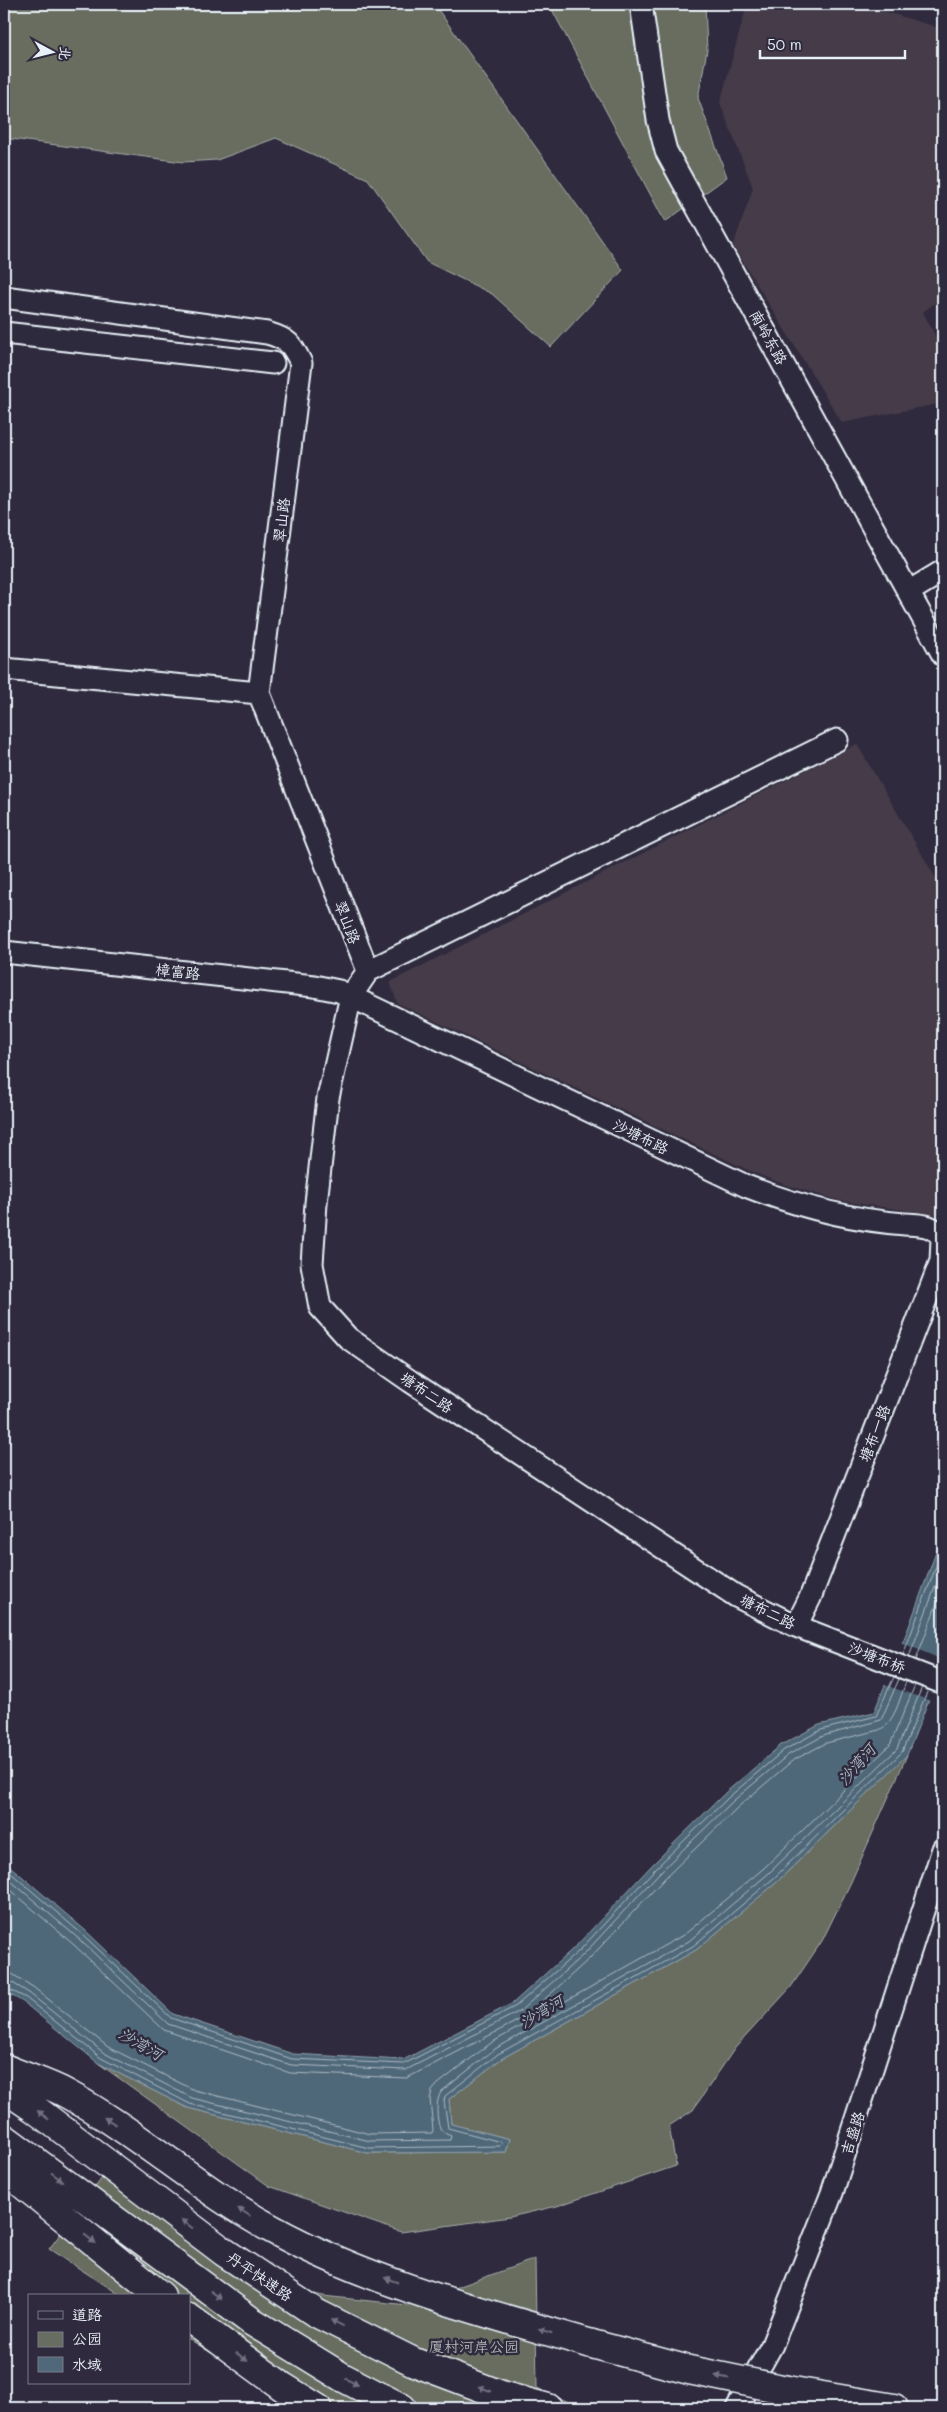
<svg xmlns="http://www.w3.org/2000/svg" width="947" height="2412" font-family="Mali,'LXGW WenKai TC',sans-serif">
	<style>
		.built { fill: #443a48 }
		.green { fill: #676d60; stroke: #a8afac }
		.water { fill: #506879; stroke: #8d9fac }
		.pier { fill: #2f2a3d }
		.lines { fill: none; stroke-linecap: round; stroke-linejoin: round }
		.shore { stroke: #abbac5; stroke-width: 1 }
		.minor-casing { stroke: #e8f1f8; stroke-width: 25 }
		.highway-casing { stroke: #e8f1f8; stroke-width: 31 }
		.minor { stroke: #2f2a3d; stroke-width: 21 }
		.highway { stroke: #2f2a3d; stroke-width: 28 }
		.highway-bridge-casing { stroke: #e8f1f8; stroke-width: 31; stroke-linecap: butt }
		.highway-bridge { stroke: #2f2a3d; stroke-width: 28 }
		.oneway { fill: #70707e }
		.labels { text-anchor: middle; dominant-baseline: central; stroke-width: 5; stroke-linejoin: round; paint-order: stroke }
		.street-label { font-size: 15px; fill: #e8f1f8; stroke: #2f2a3d }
		.park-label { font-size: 15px; fill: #aeb6b4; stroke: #2f2a3d }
		.water-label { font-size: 16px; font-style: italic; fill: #abbac5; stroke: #2f2a3d }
	</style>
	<rect width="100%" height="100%" fill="#2f2a3d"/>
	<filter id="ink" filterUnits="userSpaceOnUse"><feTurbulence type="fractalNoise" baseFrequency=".02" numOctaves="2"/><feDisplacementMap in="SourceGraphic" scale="10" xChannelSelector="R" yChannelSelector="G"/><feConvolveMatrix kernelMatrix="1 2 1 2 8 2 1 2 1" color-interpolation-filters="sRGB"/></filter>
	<g filter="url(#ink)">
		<path class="built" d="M747,4h114l82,25v268l-20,15 20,38v53l-101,20 -109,-177 20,-58 -33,-85z
			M857,744l86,146v326l-102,-15 -55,-16 -32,-12 -357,-170 -7,-21z"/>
		<path class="green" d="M4,4h116l5,6h154l7,-6h148l189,266 -72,77 -59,-53 -65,-32 -59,-83 -92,-41 -59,22 -34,2 -179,-24z
			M549,4h156l2,46 -9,48 29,79 -62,45z
			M907,1755l-56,127 -29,59 -31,46 -56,61 -42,62 -24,16 7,40 -119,40 -47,11 -109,15 -132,-46 -171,-123 90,45 180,45 138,-1 4,-13 -59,-15 -2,-25 52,-40 195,-109 81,-68z
			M105,2174l137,103 81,19 85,9 127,-46 2,129 44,20h-260l-105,-52 -27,-17v-43h-67l-73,-47z"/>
		<path class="water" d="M943,1533v131l-36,91 -130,127 -81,68 -195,109 -52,40 2,25 59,15 -4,13 -138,1 -180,-45 -90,-45 -75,-61 -19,-11v-130l82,70 87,83 120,40 110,6 110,-57 63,-57 76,-81 73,-72 56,-48 38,-20 55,-13 34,-83z"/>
		<path class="pier" d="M900,1642l43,18v11l-12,30 -49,-17z"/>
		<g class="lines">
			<path class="shore" d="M903,1655l40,-107
				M909,1657l34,-91
				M916,1660l27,-73
				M4,1867l79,68 88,83 121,41 112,5 112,-58 64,-56 76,-82 73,-71 55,-47 37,-20 55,-14 18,-39
				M4,1875l75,64 89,85 123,41 115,5 114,-59 64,-57 76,-82 73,-71 55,-46 35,-19 58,-16 18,-41
				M4,1884l70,61 90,85 126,43 117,5 118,-61 64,-58 76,-81 73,-71 54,-46 34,-18 53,-13c16,-7 21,-33 27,-48
				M4,1973l8,1 21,13 75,60 86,43 176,44 62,-1 1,-3 -3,-31 2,-8 6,-7 53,-41 194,-109 79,-66 126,-123 25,-60
				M4,1981l7,1 18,11 75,60 88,45 178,43 80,-1 1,-4c-3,-1 -7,-3 -10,-6 -5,-9 -6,-32 1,-39l53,-42 194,-108 80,-68 128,-124 25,-62
				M4,1987l22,11 75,60 89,46 179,44 131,-2 2,-2 -1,-2 -53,-14 -4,-27 1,-5 53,-42 195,-108 81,-68 128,-126 26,-62"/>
			<g class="minor-casing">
				<path id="minor" d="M641,4l17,116 8,31 277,504
					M4,297l263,36c21,6 25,11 34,30l-42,330 109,278
					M4,333l269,30
					M910,591l33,-20
					M4,669l255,24
					M837,740l-469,231 -17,25 -23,102 -12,105 -4,61 8,43 28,31 62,43 326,215 60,30 147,57
					M4,952l310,34 25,5 407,195c51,20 103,34 159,38 15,1 29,0 37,14l-1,23 -131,337 -14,28
					M737,2408l35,-63 60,-152 111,-344"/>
			</g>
			<g class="highway-casing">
				<path id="highway" d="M4,2068c20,9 43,15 63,26 72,39 133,96 205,135 98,54 214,84 320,115
					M4,2088l31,21 189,143 92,61 98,49 90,34 44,12
					M4,2138l247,183 91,56 60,31
					M4,2169l157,127
					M189,2318l94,69 34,21
					M787,2390l107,18"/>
			</g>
			<use href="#minor" class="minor"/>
			<use href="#highway" class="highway"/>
			<g class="highway-bridge-casing">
				<path id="highway-bridge" d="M592,2344l97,26 98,20"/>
			</g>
			<use href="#highway-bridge" class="highway-bridge"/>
		</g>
		<defs><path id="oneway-solid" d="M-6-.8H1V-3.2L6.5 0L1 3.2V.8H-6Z" transform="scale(1.25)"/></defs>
		<g class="oneway">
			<use href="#oneway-solid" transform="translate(43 2115) rotate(-142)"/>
			<use href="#oneway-solid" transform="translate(110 2121) rotate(-148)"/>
			<use href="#oneway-solid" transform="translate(57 2177) rotate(37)"/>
			<use href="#oneway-solid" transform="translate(244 2212) rotate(-148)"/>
			<use href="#oneway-solid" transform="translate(187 2224) rotate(-143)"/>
			<use href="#oneway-solid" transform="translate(90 2239) rotate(39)"/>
			<use href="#oneway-solid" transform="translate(391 2280) rotate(-161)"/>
			<use href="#oneway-solid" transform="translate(216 2295) rotate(37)"/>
			<use href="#oneway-solid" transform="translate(337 2323) rotate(-154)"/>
			<use href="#oneway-solid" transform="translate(545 2331) rotate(-163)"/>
			<use href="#oneway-solid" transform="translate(242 2357) rotate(36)"/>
			<use href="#oneway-solid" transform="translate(722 2377) rotate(-169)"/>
			<use href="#oneway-solid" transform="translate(352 2382) rotate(27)"/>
			<use href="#oneway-solid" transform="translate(485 2389) rotate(-159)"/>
		</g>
	</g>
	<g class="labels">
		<g class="street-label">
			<text transform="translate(769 337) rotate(61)">南岭东路</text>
			<text transform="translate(281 520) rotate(-83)">翠山路</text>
			<text transform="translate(348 922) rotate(69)">翠山路</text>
			<text transform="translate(178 971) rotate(6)">樟富路</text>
			<text transform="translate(641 1136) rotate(26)">沙塘布路</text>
			<text transform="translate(427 1392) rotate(34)">塘布二路</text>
			<text transform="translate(874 1433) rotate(-69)">塘布一路</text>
			<text transform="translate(768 1611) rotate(26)">塘布二路</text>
			<text transform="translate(877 1657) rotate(21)">沙塘布桥</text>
			<text transform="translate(852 2133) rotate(-72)">吉盛路</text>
			<text transform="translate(260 2276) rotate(34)">丹平快速路</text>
		</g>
		<g class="park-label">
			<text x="474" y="2346">厦村河岸公园</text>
		</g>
		<g class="water-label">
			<text transform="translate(856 1764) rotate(-49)">沙湾河</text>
			<text transform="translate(541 2011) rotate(-31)">沙湾河</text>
			<text transform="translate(141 2043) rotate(30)">沙湾河</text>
		</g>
	</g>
	<rect width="947" height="2412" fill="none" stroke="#2f2a3d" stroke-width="20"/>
	<rect x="10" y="10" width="927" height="2392" fill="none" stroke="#e8f1f8" stroke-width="2" filter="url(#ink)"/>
	<rect x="28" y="2294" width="162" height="90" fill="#2f2a3d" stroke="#797a88"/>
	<rect x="38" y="2311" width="25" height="8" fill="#2f2a3d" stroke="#797a88"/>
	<text x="72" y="2320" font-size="15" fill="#e8f1f8">道路</text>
	<rect x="38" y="2332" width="25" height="15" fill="#676d60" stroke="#797a88"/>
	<text x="72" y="2344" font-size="15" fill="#e8f1f8">公园</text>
	<rect x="38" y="2357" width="25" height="15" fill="#506879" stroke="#797a88"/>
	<text x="72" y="2370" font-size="15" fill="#e8f1f8">水域</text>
	<g transform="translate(52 52) rotate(97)" stroke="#2f2a3d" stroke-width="4" paint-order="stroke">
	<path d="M0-4L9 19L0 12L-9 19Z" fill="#e8f1f8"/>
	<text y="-8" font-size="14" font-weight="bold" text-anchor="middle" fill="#e8f1f8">北</text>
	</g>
	<path d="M760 50v8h145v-8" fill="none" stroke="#e8f1f8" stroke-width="2.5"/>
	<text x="767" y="50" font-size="15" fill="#e8f1f8" stroke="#2f2a3d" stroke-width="4" paint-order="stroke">50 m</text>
</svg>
